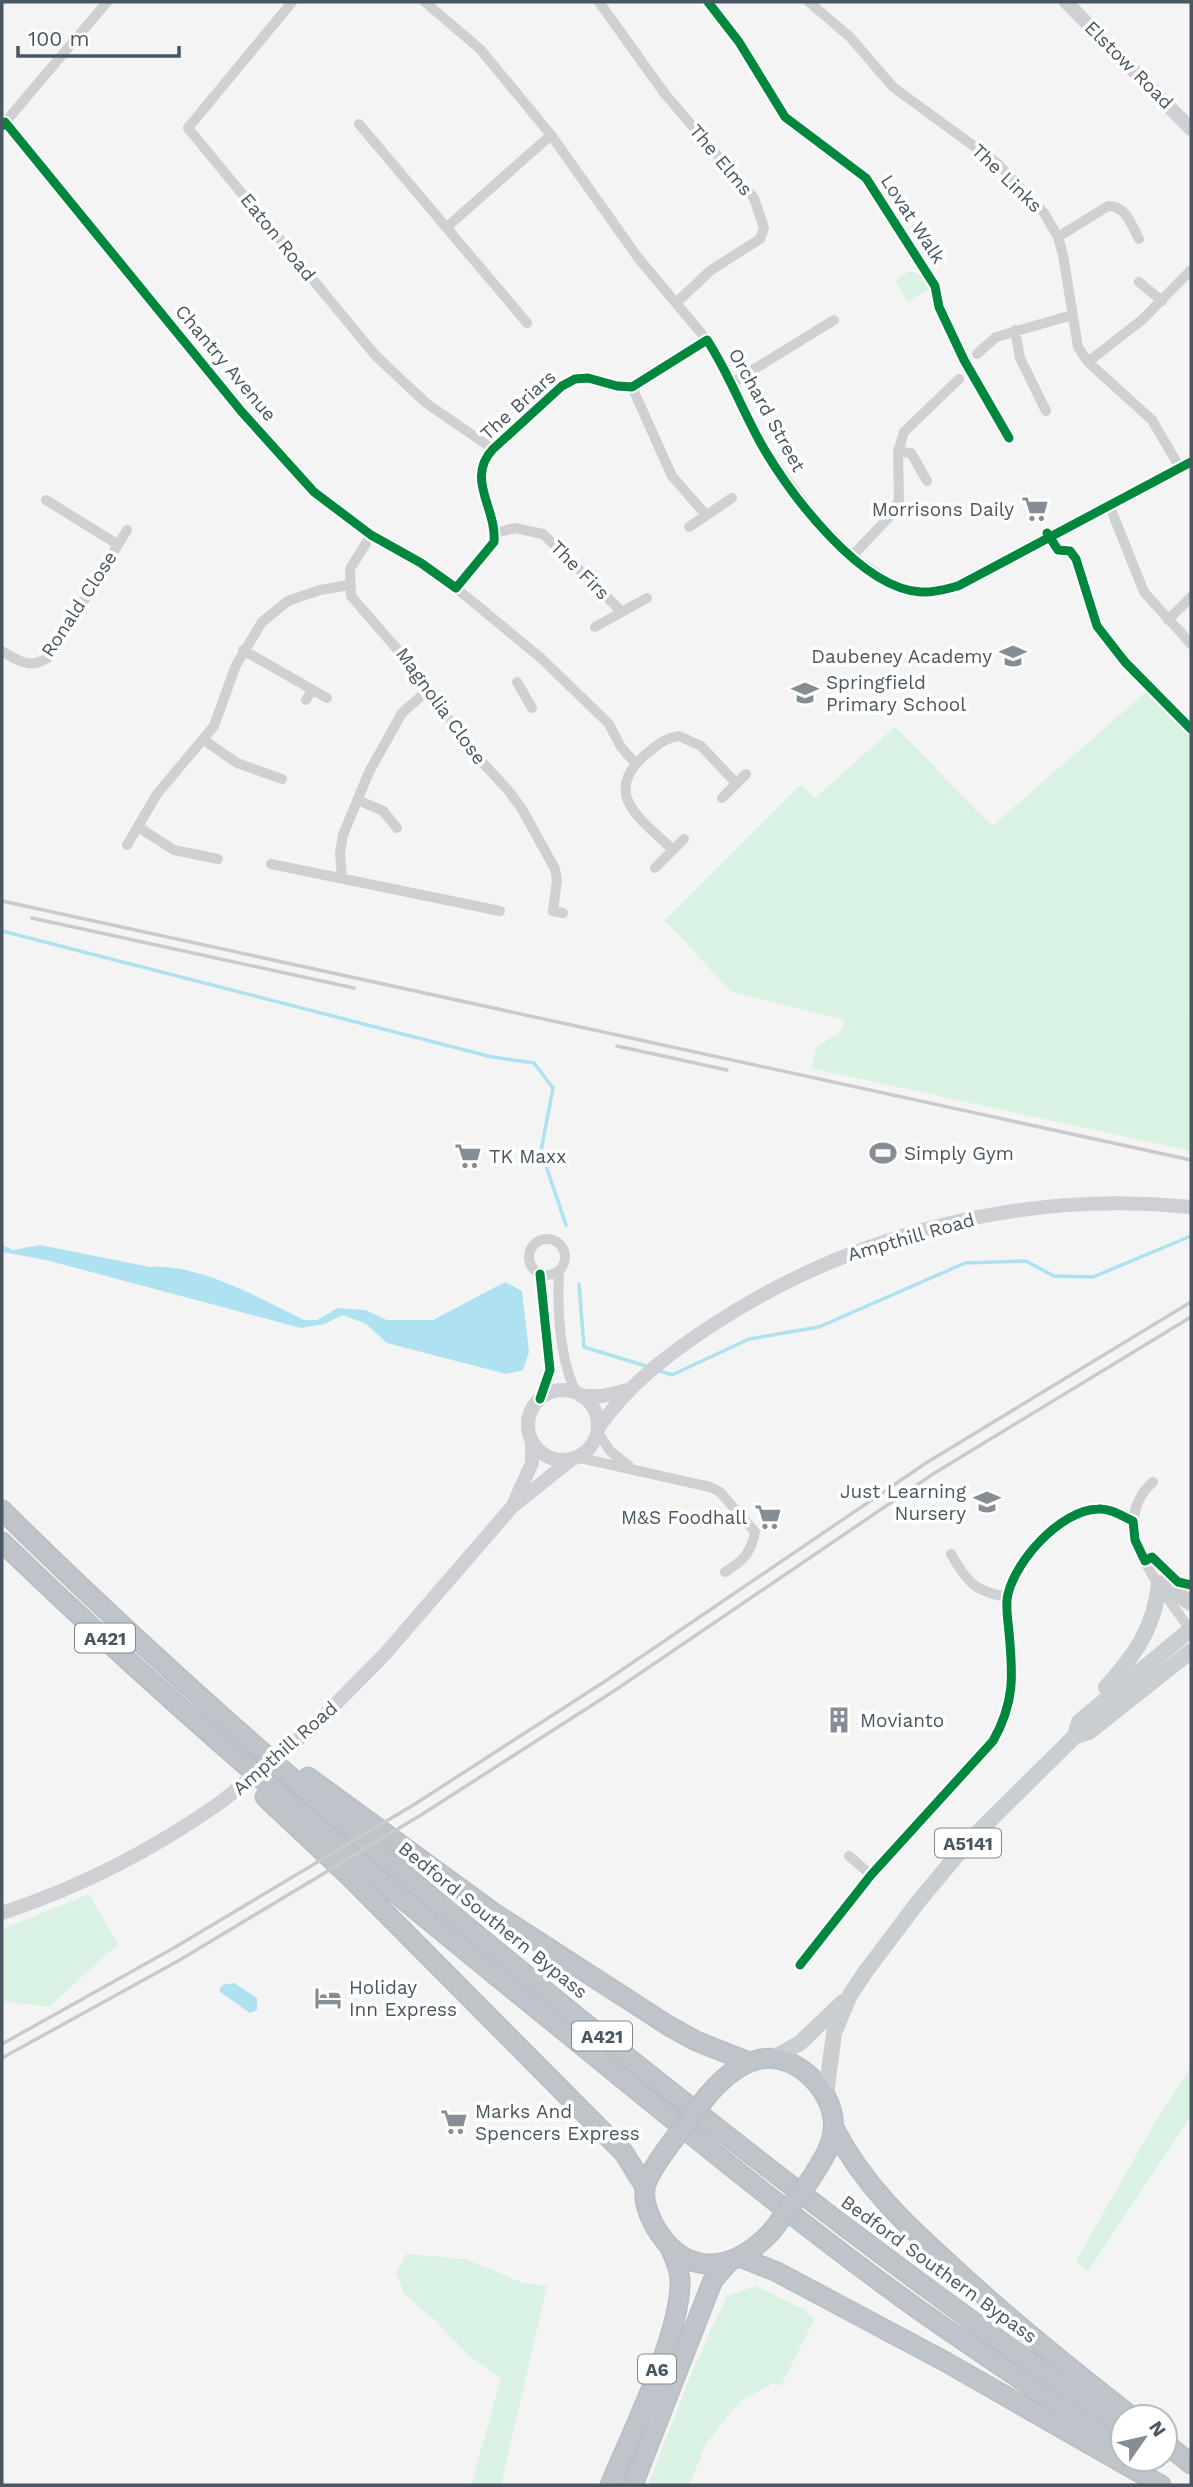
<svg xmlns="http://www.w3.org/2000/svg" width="1193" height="2487" font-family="'Work Sans',sans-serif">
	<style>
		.green { fill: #d9f2e3 }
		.water { fill: #aee2f0 }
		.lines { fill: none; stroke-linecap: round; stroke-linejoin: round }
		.stream { stroke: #aee2f0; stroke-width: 3.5 }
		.highway-casing { stroke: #b9bec3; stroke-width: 21 }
		.street { stroke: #ced0d2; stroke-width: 10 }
		.secondary { stroke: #ced0d4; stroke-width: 14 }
		.primary { stroke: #caced1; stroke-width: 16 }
		.highway { stroke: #bec4c9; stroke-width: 18 }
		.rail { stroke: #c9cacc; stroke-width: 3.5 }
		.highway-bridge-casing { stroke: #b9bec3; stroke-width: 21; stroke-linecap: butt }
		.secondary-bridge { stroke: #ced0d4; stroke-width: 14 }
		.highway-bridge { stroke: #bec4c9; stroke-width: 18 }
		.cycleway-casing { stroke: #fff; stroke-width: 13 }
		.cycleway { stroke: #00873e; stroke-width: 9 }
		.labels { text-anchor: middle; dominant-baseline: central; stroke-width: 7; stroke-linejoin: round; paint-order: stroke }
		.shield { fill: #fff; stroke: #808990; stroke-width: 2 }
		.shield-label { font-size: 18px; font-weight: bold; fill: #4a5661 }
		.street-label { font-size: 19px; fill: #4a5661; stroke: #fff }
		.poi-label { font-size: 19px; fill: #4a5661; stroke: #fff; text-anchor: start }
	</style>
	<rect width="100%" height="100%" fill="#f4f4f4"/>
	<path class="green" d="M909,271l10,3 10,15 -21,13 -13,-21z
		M1152,687l39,39v277l-4,5 4,4v139l-380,-83 6,-21 23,-15 5,-12 -115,-29 -65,-71 136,-136 14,14 80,-71 97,99z
		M89,1894l29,50 -69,63 -47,-6v-72z
		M1191,2067v49l-103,155 -12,-10 81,-142z
		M406,2254l59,5 58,24 24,3 -46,199h-30l30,-107 -32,-22 -36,-38 -28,-23 -9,-22z
		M756,2286l49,24 9,10 -33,66 -7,-3 -35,19 -33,42 -17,41h-41l44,-113 35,-76z"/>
	<path class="water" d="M2,1245l11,5 27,-5 110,22c49,-4 111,32 154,53h13l21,-12 27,2 22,10h46l72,-38 17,9 7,61 -6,18 -17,4 -119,-31 -21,-19 -23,-9 -19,9 -23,4 -255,-68 -44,-8z
		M234,1983l23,15v12l-7,3 -31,-22 3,-6z"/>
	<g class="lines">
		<path class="stream" d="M2,931l490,126 42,6 19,25 -12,63 25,74
			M579,1284l5,63 65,20
			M657,1370l15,5 77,-36 70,-12 146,-64 61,-2 28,15 39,1 98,-41"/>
		<g class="highway-casing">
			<path id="highway" d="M2,1510c183,181 379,348 579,510 176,141 354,280 542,406
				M2,1542c163,158 336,306 513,449 133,108 265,219 404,319 67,47 136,92 204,139
				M308,1777l186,136 175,113 27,15 53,21
				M265,1797l84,79 275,277 21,34
				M708,2095c14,-16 31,-32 53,-36 37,-7 77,36 72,72 -2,18 -13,33 -23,49
				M834,2128c29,57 74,99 121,141 57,53 116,100 177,148
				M671,2143c-9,13 -20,26 -25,41 -4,13 2,30 8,41 31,55 80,47 118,6
				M742,2258l35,14 169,90 215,123
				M1165,2443l26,21
				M610,2485c21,-51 72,-153 70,-206 -1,-11 -5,-21 -10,-31
				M633,2485l80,-205 15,-17"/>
		</g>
		<path class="street" d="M292,2l-104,126 187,227 51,48 67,46
			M425,2l55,47 71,86 88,124 68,81 13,20 43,88 54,73 35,35 41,29 26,7 39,-6 233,-124
			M599,2l66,92 89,104 10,30 -4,11 -49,31 -35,33
			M809,2l41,35 43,50 104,76 47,50 14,24 5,18 15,92 10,15 64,58 28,48
			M5,122l236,289 73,81 57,43 50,28 35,25 86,71 67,65 12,23 14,16
			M359,124l168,199
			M2,126l105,-124
			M447,227l104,-92
			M1058,237l50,-31c19,0 23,19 31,33
			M1139,282l23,19
			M1015,330l5,28 26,53
			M977,354l19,-17 76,-22
			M1088,362l55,-43 48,-49
			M732,383l102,-63
			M632,387l40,89 34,39
			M898,452l13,1 16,28
			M46,500l71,44
			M1110,507l34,85 47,52
			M689,527l43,-29
			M495,533l20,-5 28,6 79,78
			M371,535l-21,34 1,27 65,75 52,76 40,43 14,19 33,60 2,11 -4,31 10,2
			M852,556l40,-42 7,-14 -1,-48 6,-20 55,-53
			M456,588l38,-46c3,-34 -29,-63 -1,-93l69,-63 13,-7 13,-1 29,8 15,1 75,-47
			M1168,620l23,-23
			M595,627l52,-29
			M243,650l84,48
			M2,651c17,11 30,19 48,5l77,-126
			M517,682l15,26
			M306,700l6,-10
			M204,740l33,23 45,16
			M722,798l24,-24
			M358,800l25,11 14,17
			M138,827l36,23 44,9
			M127,845l30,-51 57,-68 22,-61 26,-43 26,-21 32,-11 29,-5
			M672,849c-31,-30 -72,-55 -26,-95 12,-9 18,-16 33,-18l22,10 35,37
			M271,864l229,47
			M655,868l29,-29
			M342,877l-2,-24 3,-18 26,-63 33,-59 26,-23
			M529 1257a18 18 0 1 1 36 0a18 18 0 1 1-36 0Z
			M559,1271c-2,40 0,85 17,122
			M540,1274l10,96 -10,29
			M599,1434l11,17 20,16
			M576,1457l134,30 10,5 35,40c-4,21 -12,29 -30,40
			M1153,1482c-50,44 11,109 38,149
			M951,1554c17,28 22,37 56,43
			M849,1856l22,19
			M800,1965l71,-90 122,-134c22,-39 20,-66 16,-109 -1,-12 -4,-27 -1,-38 8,-34 53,-84 90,-85 12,-1 24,7 35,12"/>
		<path class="secondary" d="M1066,2l125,127
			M528 1425a35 35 0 1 1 70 0a35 35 0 1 1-70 0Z
			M581,1396h22l24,-6
			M599,1427c29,-42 67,-71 109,-99 141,-94 314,-138 483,-121
			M514,1503l18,-40v-19
			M311,1729l74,-75 127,-147 61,-49
			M2,1913c79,-26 151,-63 219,-111"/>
		<path class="primary" d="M1159,1583l32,20
			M1106,1687c29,-32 49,-60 53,-104
			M1075,1736l14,-4 102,-81
			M771,2059l29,-16 43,-41
			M826,2095l8,-62 16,-38 16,-24 52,-69 50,-60 107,-106 4,-14 112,-93"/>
		<use href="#highway" class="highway"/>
		<path class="rail" d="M2,901l1189,259
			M32,918l322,70
			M617,1046l110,24
			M2,2044l170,-95 243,-145 192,-124 319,-217 265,-161
			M2,2058l176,-97 243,-146 193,-124 319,-217 258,-157"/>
		<g class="highway-bridge-casing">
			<path id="highway-bridge" d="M671,2143l37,-48
				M772,2231l38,-51"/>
		</g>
		<path class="secondary-bridge" d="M221,1802l90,-73"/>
		<use href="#highway-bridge" class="highway-bridge"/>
		<g class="cycleway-casing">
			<path id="cycleway" d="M708,2l31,40 46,75 81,61 69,108 4,21 25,53 45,78
				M2,126l3,-4 236,289 73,81 57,43 50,28 35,25 38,-46c3,-34 -29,-63 -1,-93l69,-63 13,-7 13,-1 29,8 15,1 75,-47c23,35 36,73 57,109 28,47 97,140 157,143 13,1 25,-3 37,-6l233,-124
				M1047,533l11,17 12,1 6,8 21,67 28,36 66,67
				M540,1274l10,96 -10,29
				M800,1965l71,-90 122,-134c22,-39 20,-66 16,-109 -1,-12 -4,-27 -1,-38 8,-34 53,-84 90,-85 12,-1 24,7 35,12l2,19 10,21 7,-4 26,25 13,3"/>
		</g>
		<use href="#cycleway" class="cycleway"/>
	</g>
	<defs>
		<g id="supermarket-bare" transform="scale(2.1)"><path d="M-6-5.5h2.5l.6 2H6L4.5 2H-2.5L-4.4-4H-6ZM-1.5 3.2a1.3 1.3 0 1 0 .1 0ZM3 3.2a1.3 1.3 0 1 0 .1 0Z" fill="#868d94" stroke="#fff" stroke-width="2.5" paint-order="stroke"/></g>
		<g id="school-bare" transform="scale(2.1)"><path d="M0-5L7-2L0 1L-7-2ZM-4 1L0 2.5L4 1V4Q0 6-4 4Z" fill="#868d94" stroke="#fff" stroke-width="2.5" paint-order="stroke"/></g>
		<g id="stadium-bare" transform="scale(2.1)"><path d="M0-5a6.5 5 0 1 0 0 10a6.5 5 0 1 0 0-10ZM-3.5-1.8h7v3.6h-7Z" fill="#868d94" stroke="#fff" stroke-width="2.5" paint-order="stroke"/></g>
		<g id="building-bare" transform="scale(2.1)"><path d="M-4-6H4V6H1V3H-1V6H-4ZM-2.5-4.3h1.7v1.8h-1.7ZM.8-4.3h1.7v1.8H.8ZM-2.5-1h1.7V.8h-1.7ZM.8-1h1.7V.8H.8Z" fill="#868d94" stroke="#fff" stroke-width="2.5" paint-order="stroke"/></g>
		<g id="hotel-bare" transform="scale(2.1)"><path d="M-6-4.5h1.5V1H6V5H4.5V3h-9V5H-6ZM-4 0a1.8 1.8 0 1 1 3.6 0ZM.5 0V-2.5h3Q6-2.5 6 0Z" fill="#868d94" stroke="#fff" stroke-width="2.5" paint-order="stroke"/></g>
	</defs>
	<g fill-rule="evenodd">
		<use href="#supermarket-bare" x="1035" y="509"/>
		<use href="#school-bare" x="1013" y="656"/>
		<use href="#school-bare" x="805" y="693"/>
		<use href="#stadium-bare" x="883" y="1153"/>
		<use href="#supermarket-bare" x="468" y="1156"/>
		<use href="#school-bare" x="987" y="1502"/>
		<use href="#supermarket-bare" x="768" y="1517"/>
		<use href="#building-bare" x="839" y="1720"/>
		<use href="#hotel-bare" x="328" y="1998"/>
		<use href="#supermarket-bare" x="454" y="2122"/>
	</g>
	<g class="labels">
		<g class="shield">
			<rect x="75" y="1623.5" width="60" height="29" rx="5"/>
			<rect x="935" y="1828.5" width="66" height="29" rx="5"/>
			<rect x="572" y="2021.5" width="60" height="29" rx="5"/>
			<rect x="638" y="2354.5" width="38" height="29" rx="5"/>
		</g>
		<g class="shield-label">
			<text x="105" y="1638">A421</text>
			<text x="968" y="1843">A5141</text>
			<text x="602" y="2036">A421</text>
			<text x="657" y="2369">A6</text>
		</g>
		<g class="street-label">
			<text transform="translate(1129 65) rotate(45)">Elstow Road</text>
			<text transform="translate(721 160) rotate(50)">The Elms</text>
			<text transform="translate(1007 178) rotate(44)">The Links</text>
			<text transform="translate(913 219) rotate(57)">Lovat Walk</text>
			<text transform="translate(278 237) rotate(51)">Eaton Road</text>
			<text transform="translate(226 363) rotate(50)">Chantry Avenue</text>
			<text transform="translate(518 405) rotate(-42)">The Briars</text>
			<text transform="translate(767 410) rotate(61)">Orchard Street</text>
			<text transform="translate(580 570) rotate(45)">The Firs</text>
			<text transform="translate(79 604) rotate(-57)">Ronald Close</text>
			<text transform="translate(441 706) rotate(54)">Magnolia Close</text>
			<text transform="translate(911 1237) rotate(-16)">Ampthill Road</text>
			<text transform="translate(285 1748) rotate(-41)">Ampthill Road</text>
			<text transform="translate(493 1920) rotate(39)">Bedford Southern Bypass</text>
			<text transform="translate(939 2269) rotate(36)">Bedford Southern Bypass</text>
		</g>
		<g class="poi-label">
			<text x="1014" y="509" text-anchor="end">Morrisons Daily</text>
			<text x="992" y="656" text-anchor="end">Daubeney Academy</text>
			<text x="826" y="682">Springfield<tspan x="826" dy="22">Primary School</tspan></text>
			<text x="904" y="1153">Simply Gym</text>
			<text x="489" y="1156">TK Maxx</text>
			<text x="966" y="1491" text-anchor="end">Just Learning<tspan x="966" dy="22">Nursery</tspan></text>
			<text x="747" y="1517" text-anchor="end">M&amp;S Foodhall</text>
			<text x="860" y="1720">Movianto</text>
			<text x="349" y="1987">Holiday<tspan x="349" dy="22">Inn Express</tspan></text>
			<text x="475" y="2111">Marks And<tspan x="475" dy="22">Spencers Express</tspan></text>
		</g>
	</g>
	<rect width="1193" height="2487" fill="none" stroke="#4a5661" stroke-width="7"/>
	<g transform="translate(1144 2438) rotate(56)"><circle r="33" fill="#ffffff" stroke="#b7bbc0" stroke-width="2"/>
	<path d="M0-5L12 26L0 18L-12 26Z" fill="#868d94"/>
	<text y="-10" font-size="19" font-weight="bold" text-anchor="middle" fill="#4a5661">N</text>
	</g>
	<path d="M18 46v10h161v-10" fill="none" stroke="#4a5661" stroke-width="3.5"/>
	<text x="28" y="46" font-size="21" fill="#4a5661" stroke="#ffffff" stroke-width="5" paint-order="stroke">100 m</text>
</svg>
